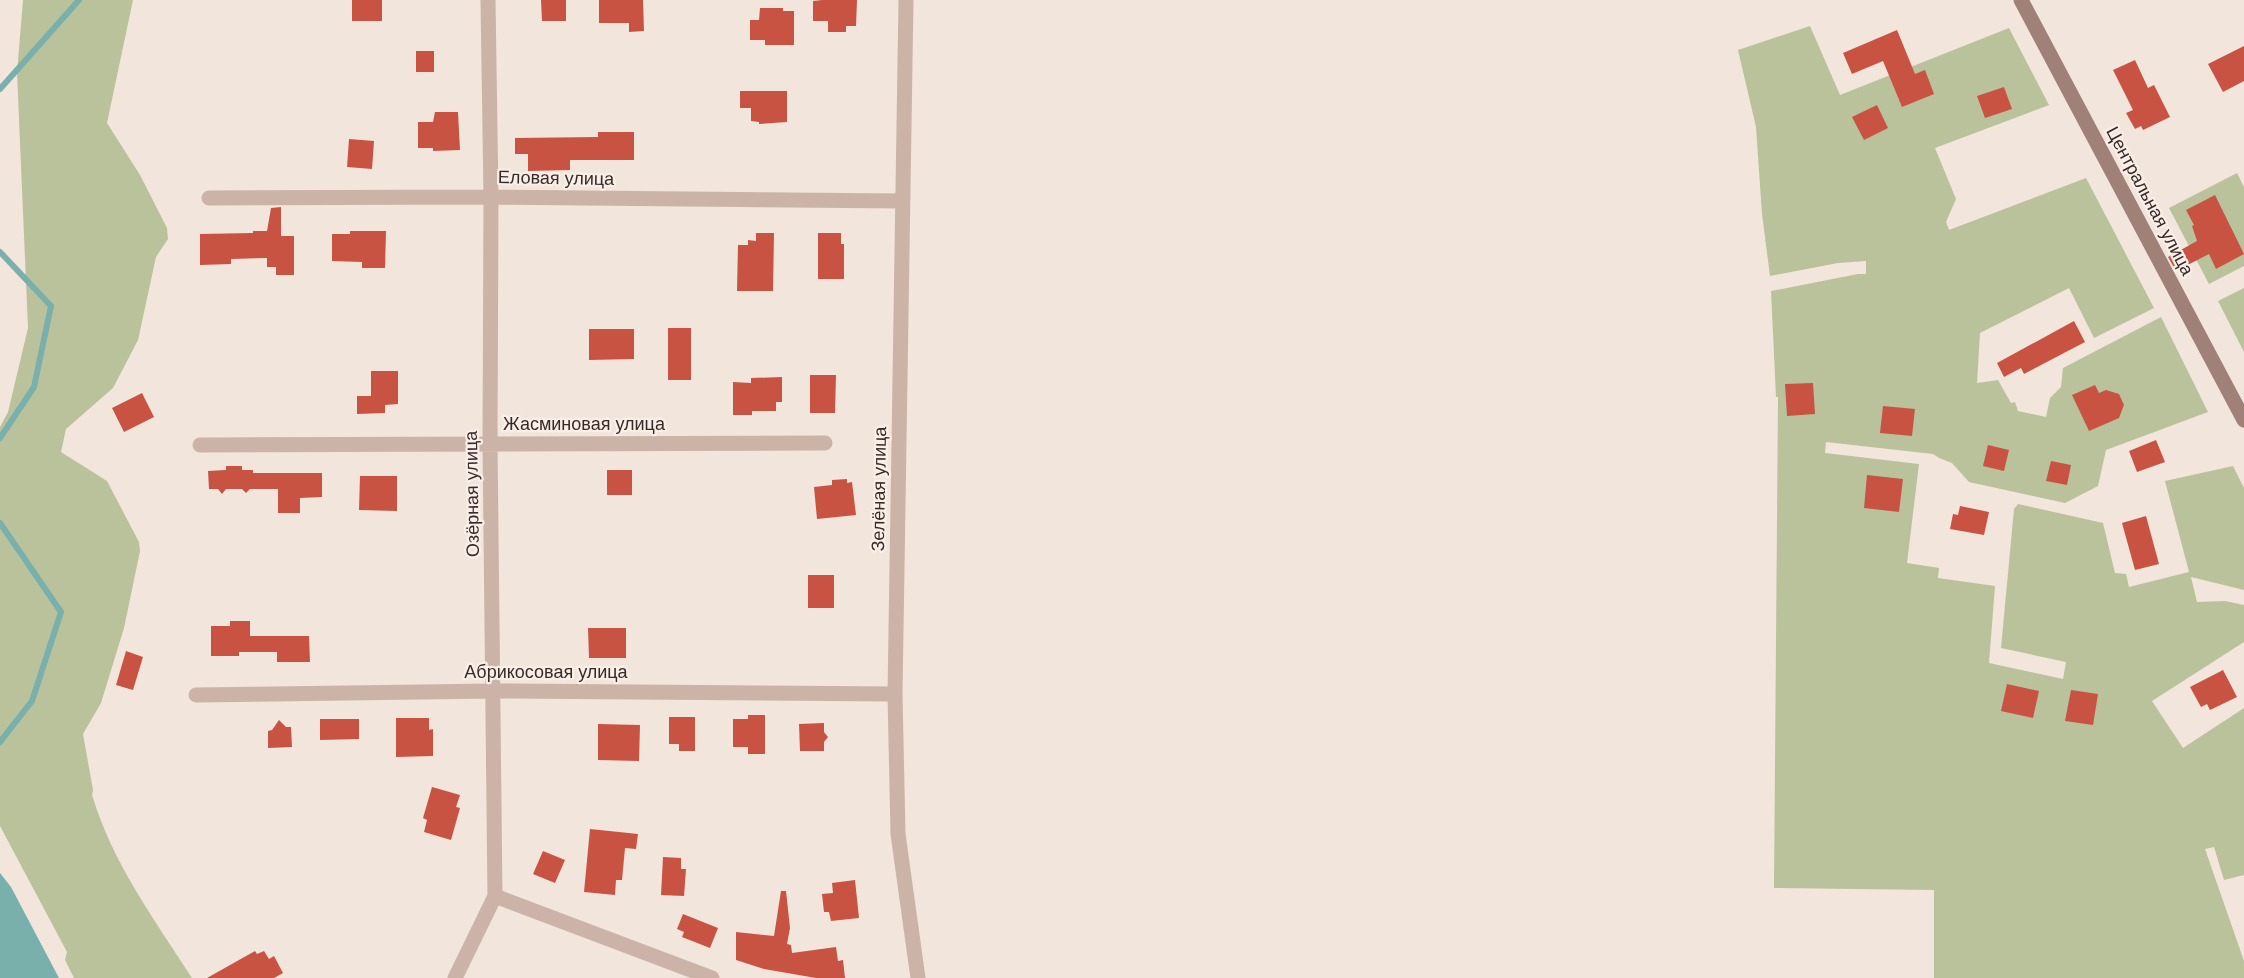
<svg xmlns="http://www.w3.org/2000/svg" width="2244" height="978" font-family="Arial,sans-serif">
	<style>
		.green { fill: #b9c29b }
		.water { fill: #79b0ac }
		.lines { fill: none; stroke-linecap: round; stroke-linejoin: round }
		.stream { stroke: #79b0ac; stroke-width: 6 }
		.building { fill: #c95342 }
		.street { stroke: #cbb3a7; stroke-width: 15 }
		.secondary { stroke: #9f8178; stroke-width: 15 }
		.labels { text-anchor: middle; dominant-baseline: central; stroke-width: 4.5; stroke-linejoin: round; paint-order: stroke }
		.street-label { font-size: 18px; fill: #372b28; stroke: #faefe8 }
	</style>
	<rect width="100%" height="100%" fill="#f2e5db"/>
	<path class="green" d="M23,0h110l-26,123 33,52 27,53 1,11 -12,18 -18,83 -25,48 -47,41 -5,23 46,29 32,61 1,9 -16,77 -23,75 -18,31 10,56 -1,5c21,69 62,124 100,183h-118l-9,-18 2,-8 -67,-126v-399l8,-15 20,-84 -11,-255z
		M1810,26l30,69 169,-67 40,77 -114,43 21,51 -10,23 3,8 137,-52 68,130 -60,30 -25,-50 -89,45 -3,50 21,-3 13,23 4,-1 3,9 28,6 4,-19 11,-11 2,-19 98,-51 47,95 -102,38 -8,36 -33,17 -96,-21 -17,-19 -13,-5 -6,-4 -107,-12 -1,11 94,11 -12,99 32,5 -1,10 57,8 -6,77 74,16 3,-17 -65,-14 13,-139 4,-5 85,19 12,50 11,1 3,13 60,-15 -24,-91 68,-15 11,22v102l-53,-13 6,25 28,-1 19,4v37l-92,59 31,47 61,-40v167l-20,5 -10,-33 -9,2 39,112v17h-310v-88l-160,-2 4,-491h-2l-5,-106 87,-17h8v-13l-28,2 -68,13 -8,-62 -6,-87 -18,-77z
		M2237,173l7,14v79l-35,18 -40,-76z
		M2244,288v64l-26,-51z"/>
	<path class="water" d="M0,873l11,14 48,91h-59z"/>
	<g class="lines">
		<path class="stream" d="M0,89l79,-89
			M0,252l51,54 -17,81 -34,51
			M0,523l61,89 -29,89 -32,41"/>
	</g>
	<path class="building" d="M352,0h30v21h-30z
		M541,0h25v21h-24z
		M599,0h44l1,31 -15,1v-9h-30z
		M822,0h35l-1,26h-10v6h-18v-11h-15v-20z
		M760,8h23v3h11v34h-29v-5h-15v-20h9z
		M1897,30l18,44 10,-4 9,24 -32,13 -19,-46 -31,13 -9,-21z
		M2244,46v35l-21,11 -15,-28z
		M416,51h18v21h-18z
		M2135,60l13,28 6,-3 16,32 -27,13 -2,-4 -6,3 -9,-16 7,-3 -20,-40z
		M2004,87l8,22 -27,9 -8,-22z
		M740,91h47v31l-28,2v-2l-8,-1v-13h-11z
		M1877,105l11,23 -24,12 -12,-23z
		M435,112h23l2,38 -27,1v-3h-15v-26h15z
		M598,132h36v28h-64v10l-42,1v-17h-13v-16l83,-1z
		M349,139l25,2 -2,28 -25,-2z
		M2215,195l29,59 -28,15 -7,-15 -33,17 -8,-14 29,-16 -5,-15 2,-1 -8,-15z
		M281,207v29h13v39h-18v-8h-9v-9l-36,1v5l-31,1v-31l53,-1v-2h14l4,-23z
		M350,231h36l-1,37h-23v-6l-30,-1v-27h18z
		M756,233h18l-1,58h-36l1,-46h10v-5l8,1z
		M818,233h23v11h3v35h-26z
		M2074,321l11,21 -61,32 -3,-6 -17,9 -7,-14z
		M668,328h23v52h-23z
		M589,329h45v30l-45,1z
		M371,371h27v33l-13,1v8l-28,1v-18h14z
		M810,375h26l-1,38h-25z
		M782,377v25h-6v9h-24v4h-19v-33l18,1v-5z
		M1813,383l2,31 -28,2 -2,-32z
		M2095,385l4,8 7,-3 13,4 5,11 -5,13 -30,13 -17,-36z
		M142,393l12,24 -30,15 -12,-24z
		M1883,406l32,3 -3,27 -32,-3z
		M2156,440l9,22 -28,10 -8,-21z
		M1988,445l21,5 -5,21 -21,-5z
		M2051,461l20,4 -4,20 -21,-4z
		M226,466h16v4h11v3h69v24l-22,1v15h-22v-24h-28l-4,4 -4,-4h-16l-4,5 -4,-5h-9l-1,-18 18,-1z
		M607,470h25v25h-25z
		M1867,475l36,4 -4,33 -35,-4z
		M360,476h37v35l-38,-1z
		M847,479v4l5,-1 4,33 -39,4 -3,-32 18,-2v-5z
		M1960,506l29,6 -5,23 -34,-6 3,-15 5,1z
		M2146,516l13,48 -24,6 -13,-47z
		M808,575h26v33h-26z
		M230,621h20v15h59l1,26h-33v-10h-38v4h-28v-30h19z
		M588,628h38v30h-37z
		M126,651l17,6 -10,33 -17,-5z
		M2223,670l14,27 -27,13 -3,-6 -6,3 -11,-20z
		M2007,684l32,7 -6,27 -32,-7z
		M2071,690l27,4 -5,31 -28,-4z
		M748,715h17v39h-17v-7h-15v-28h15z
		M669,717h26v34h-16v-7h-10z
		M396,718h33v12l4,-1v27l-37,1z
		M320,719h39v20l-39,1z
		M279,720l7,7h5l1,20 -24,1v-17l4,-1z
		M824,723v9l4,5 -4,5v9h-24l-1,-27z
		M598,724l42,1 -1,36 -41,-1z
		M432,787l28,8 -4,12 4,1 -9,32 -27,-8 3,-12 -4,-2z
		M590,829l48,5 -2,15 -11,-1 -3,32h-6l-1,15 -31,-3z
		M543,851l22,9 -10,23 -22,-9z
		M663,857l18,1v11h5l-2,27 -23,-1z
		M855,880l4,38 -28,3 -2,-9h-5l-2,-18 11,-1 -1,-10z
		M781,891h5l4,37 -3,16 4,1 1,8 44,-6 2,14 5,-1 2,18h-29l-52,-9 -28,-9v-28l38,4z
		M683,914l35,14 -8,20 -28,-11 2,-5 -7,-3z
		M255,951l2,3 7,-3 5,8 5,-3 9,17 -9,5h-67z"/>
	<g class="lines">
		<path class="street" d="M906,0l-11,694 3,140 20,144
			M209,198l282,-1 411,4
			M200,445l625,-2
			M196,695l298,-4 401,3
			M495,896l217,82
			M455,978l40,-82 -5,-453 1,-246 -3,-197"/>
		<path class="secondary" d="M2021,0l223,420"/>
	</g>
	<g class="labels">
		<g class="street-label">
			<text transform="translate(556 178) rotate(1)">Еловая улица</text>
			<text transform="translate(2150 201) rotate(62)">Центральная улица</text>
			<text x="584" y="424">Жасминовая улица</text>
			<text transform="translate(879 489) rotate(-89)">Зелёная улица</text>
			<text transform="translate(472 494) rotate(-91)">Озёрная улица</text>
			<text x="546" y="672">Абрикосовая улица</text>
		</g>
	</g>
</svg>
